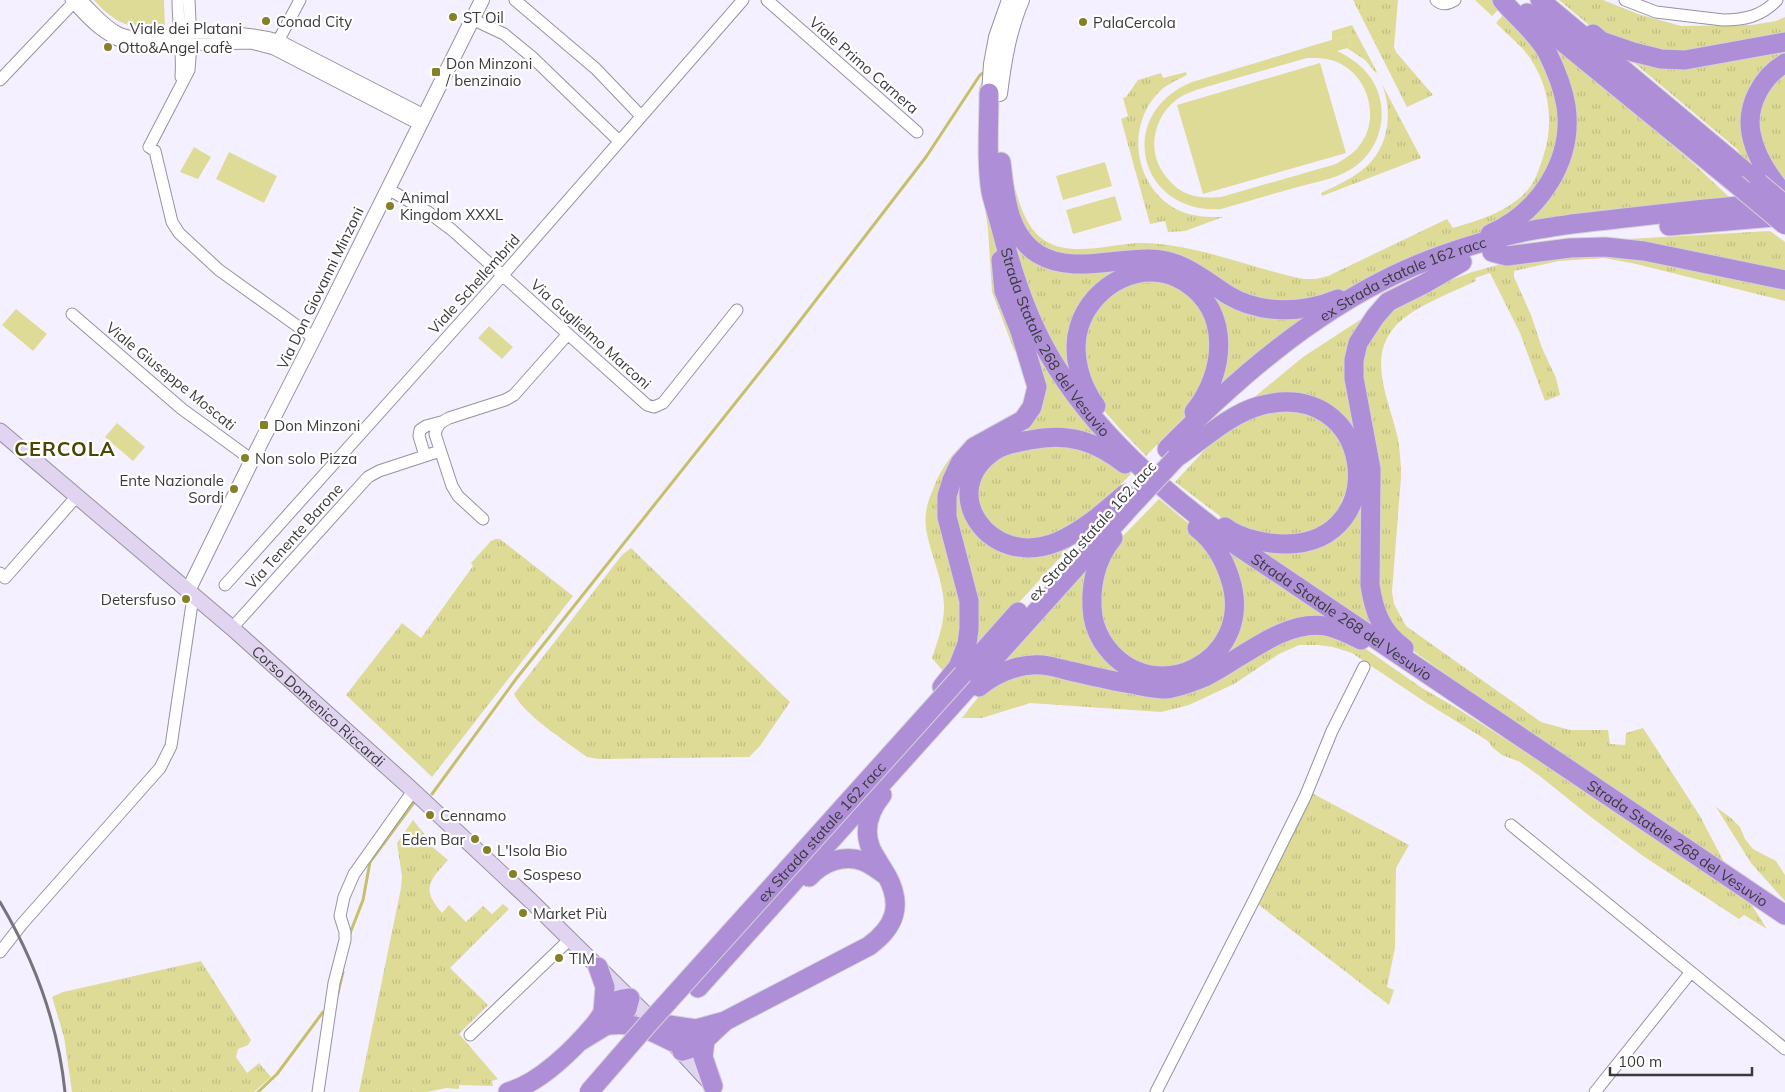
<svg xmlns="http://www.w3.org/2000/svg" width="1785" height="1092" font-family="Mulish,sans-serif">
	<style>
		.grass { fill: url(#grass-tufts) }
		.park { fill: #dedb97; fill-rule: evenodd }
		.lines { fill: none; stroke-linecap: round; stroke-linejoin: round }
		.stream { stroke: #c5c069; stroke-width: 3 }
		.minor-casing { stroke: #9792a0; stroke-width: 13 }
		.tertiary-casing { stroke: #9792a0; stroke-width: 16 }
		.secondary-casing { stroke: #9792a0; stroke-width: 17 }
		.trunk-casing { stroke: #d4d3d5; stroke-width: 21 }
		.minor { stroke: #fff; stroke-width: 11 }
		.tertiary { stroke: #fff; stroke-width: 14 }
		.secondary { stroke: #e1d4f0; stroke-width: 15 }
		.trunk { stroke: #ae8ed7; stroke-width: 19 }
		.rail { stroke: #76737c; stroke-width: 3 }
		.trunk-bridge-casing { stroke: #d4d3d5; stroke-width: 21; stroke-linecap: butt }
		.trunk-bridge { stroke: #ae8ed7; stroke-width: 19 }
		.poi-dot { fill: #857f27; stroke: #fff; stroke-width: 2 }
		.labels { text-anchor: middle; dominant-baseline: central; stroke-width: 4.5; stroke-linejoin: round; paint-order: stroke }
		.poi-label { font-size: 15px; fill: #3b393e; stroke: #fff; text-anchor: start }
		.street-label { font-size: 15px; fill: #3b393e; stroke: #fff }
		.district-label { font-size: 20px; font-weight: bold; letter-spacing: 1px; fill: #4a4603; stroke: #fff }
	</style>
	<defs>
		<pattern id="grass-tufts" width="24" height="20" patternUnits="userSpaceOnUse" patternTransform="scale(1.25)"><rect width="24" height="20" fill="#dedb97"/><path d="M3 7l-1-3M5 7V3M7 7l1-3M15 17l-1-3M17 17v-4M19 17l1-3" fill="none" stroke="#bfbd83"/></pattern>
	</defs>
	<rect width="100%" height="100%" fill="#f5f0ff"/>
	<path class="grass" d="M1353,0h45l-4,47 2,5 37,43 -26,12z
		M1475,0h18l35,31 36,77 -17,73 -57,48 -161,68 -53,6 -231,-53 -25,-24 -12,-63c8,25 13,62 36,77 28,19 70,2 101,3 55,2 105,25 159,36h11l13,-3 119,-57 6,9c26,-8 51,-15 71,-34 10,-9 15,-24 19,-37 13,-37 5,-81 -22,-110 -8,-8 -17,-16 -25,-24l7,-8 -5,-5 -6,6z
		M1559,0h44l35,14 43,12 71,-1 24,-4 9,-4v23l-115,15 -61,-16 -20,-14z
		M1352,25l25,47 -1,1 -11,-13 -18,-12 4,-1 -3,-12 -16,5v-9z
		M1552,46l5,1 137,117 35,33 -121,14 -93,17c9,-8 21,-16 30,-25 8,-8 14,-18 19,-28 22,-43 14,-90 -12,-129z
		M1785,49v9l-33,39 14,80 -19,-14 -10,-14 -111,-93z
		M1785,68v118l-23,-33 -6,-45z
		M1186,72l1,3c-8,4 -19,9 -26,15 -37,35 -27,98 17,120 14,7 30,7 45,7l-38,14 -17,1 -3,-11 -15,3 -29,-105 7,-3 -5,-18 3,-1 12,-17 23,-7 2,5z
		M984,80l2,116 11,60 32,134 -9,-36 -6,-4 -22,-58 -4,-63 -4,-27 -4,-50 -1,-65z
		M1382,84l39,74 -99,38 -1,-3c12,-6 26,-12 37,-20 30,-20 36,-57 24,-89z
		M1770,231l15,11v33l-175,-35z
		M1012,235c6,8 12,16 21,22 40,29 93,-2 137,10 18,4 31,17 46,27 30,21 66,26 101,18l-50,36 -51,43c23,-47 7,-105 -47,-119 -11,-3 -23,-5 -34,-3 -55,8 -77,68 -58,115 -30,-46 -51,-95 -65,-149z
		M1604,252l181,35v14l-149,-37 -32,-6 -45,3 -45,10v6l17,38 11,33 14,30 4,17 -15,6 -25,-68 -30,-60 -15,5 1,3c-23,11 -51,21 -72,37 -42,34 -15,79 -6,121 2,12 3,25 3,38l-9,115 2,12 12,22 135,96 29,8h38l2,14 15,1 1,-12 17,-5 57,88 26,50 -203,-137 -115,-82 -20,-21 -9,-42 -19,-204 6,-38 28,-36 23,-13 55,-21 51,-14z
		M1148,279l29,6 23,18 16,45 -23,60 -47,48 -25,-26 -21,-24 -17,-42 1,-38 28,-36z
		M1369,314l-17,86 25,229 -125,-83c10,2 20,6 30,7 37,4 53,-24 75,-48l-20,-92 -91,-9 57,-47z
		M1022,321l86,123 -52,-12 -80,33 6,71 94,4 -103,113 -19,-127 1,-34 8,-21 70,-53z
		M1297,407l41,25 14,45 -19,43 -33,18 -63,-9 -62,-47 48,-52 16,-10z
		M1000,424l-54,56 20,138 -19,58 -15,-18c5,-15 11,-31 12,-48 1,-28 -14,-55 -18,-82 -2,-15 2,-28 8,-41 12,-31 34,-53 66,-63z
		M1057,442l52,16 22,16 -36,37 -38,24 -32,7 -33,-12 -15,-33 4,-21 19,-21z
		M1159,499l40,33 22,33 8,42 -18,46 -44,18 -45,-15 -22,-31 1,-48 11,-24 9,-15z
		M496,539h4l73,57 -141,181 -86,-82 56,-72 19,15 52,-72 -2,-3 20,-22z
		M631,548l159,154 -30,44 -11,11 -150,2 -12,-2c-21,-16 -61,-40 -73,-63l108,-139z
		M1227,550l109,73c-60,-5 -77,22 -125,47 -10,6 -20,12 -32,14 -41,7 -90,-17 -131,-21 -8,0 -16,0 -23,1 -8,1 -15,4 -22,4v-4l94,-105c-13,25 -16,54 -2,80 54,100 194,12 130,-88z
		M1322,633l34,9 66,46 33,19 58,37 238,160 16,25 -23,-14 -5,4 -96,-63 -56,-42 -46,-37 -21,-15 -18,-7 -9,-7 -5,-7 -63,-39 -73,-49 -19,-6 -15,-2h-19l-20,9 -45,30 -45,21 -28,7 -131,-9 -48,15h-20c8,-10 16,-23 27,-30 16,-11 38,-16 58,-14l108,22 139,-60z
		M1312,793l97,52 -13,23 -1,80 -8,39 7,3 -5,15 -130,-100z
		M1716,807l15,11 9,9 5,12 8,10 23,12 9,14v26l-34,-38z
		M413,820l16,20v4l19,16c-19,21 -27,29 -6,53l7,-8 17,17 17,-16 9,8 11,-10 6,5 -59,59 38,37 -29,29 39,45 -6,2 1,5 -34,-1v4l-13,-1 -19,4h-68l42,-204 1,-11 -5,-34z
		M201,961l50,79 -3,5 -10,4 -2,8 11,16 12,-10 12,14 -17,15h-182l-8,-55 -12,-40 11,-5z"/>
	<path class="park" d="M94,0h70l1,27c-32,4 -50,-3 -71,-27z
		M1348,35l3,12 -14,4c23,11 40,27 44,53 4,27 -9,54 -33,67 -16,9 -37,12 -54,17 -25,7 -49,14 -73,21 -83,5 -107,-95 -29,-127zM1307,58c12,0 24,0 34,6 27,14 38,52 21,78 -6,10 -16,16 -26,22l-115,33c-27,2 -43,-2 -59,-26 -15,-23 -7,-55 14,-71 13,-10 32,-13 47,-18 28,-8 56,-16 84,-24z
		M1320,63l26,90 -143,41 -26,-89z
		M194,147l17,10 -13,22 -18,-7z
		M229,152l48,24 -13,27 -48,-24z
		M1105,162l7,24 -49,14 -7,-24z
		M1115,196l7,24 -49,14 -7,-24z
		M16,309l31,25 -14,17 -31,-26z
		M489,326l24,21 -11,12 -24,-21z
		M117,423l28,24 -12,14 -28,-24z"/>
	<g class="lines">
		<path class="stream" d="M432,794l84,-115 263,-331 147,-191 54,-82 3,-2
			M349,936l14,-36 7,-38 45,-61
			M338,993l5,-21
			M258,1092l19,-18 46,-62"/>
		<g class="minor-casing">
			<path id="minor" d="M71,0c18,21 35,38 62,46l118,-3 23,6 145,75
				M81,0c12,11 23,26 38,33 20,8 39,3 60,1 33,-2 68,-3 99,6l146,75
				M178,0c0,26 5,51 3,77
				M189,0l2,44 -2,26 -40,77 6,4 17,71 7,11 40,37 95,68
				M515,0l81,69 45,47
				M767,0l150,132
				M1436,0c6,6 12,4 19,0
				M1625,0l31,12 67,8c22,0 39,-4 54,-20
				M472,19l32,15 28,23 87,84
				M276,45l24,-45
				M0,80l76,-80
				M388,189l40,23 24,18 195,175 7,2 9,-4 74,-93
				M72,314l110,95 70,51
				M425,456l-6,-20 1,-6 6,-4 15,-4
				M483,519l-25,-23 -6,-10 -17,-52c2,-9 6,-12 14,-16l56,-18 9,-5 54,-61
				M0,573l5,5 72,-82
				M225,585l277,-309 241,-276
				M232,628l136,-151 11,-6 61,-20
				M1511,825l180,147
				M0,952l22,-28 138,-156 11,-22 22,-149
				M470,1035l100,-96
				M318,1092l16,-109 11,-43v-8l-5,-16 4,-19 10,-23 59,-83
				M1156,1092l99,-194 50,-101 27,-66 32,-64
				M1595,1092l96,-120 94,77"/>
		</g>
		<g class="tertiary-casing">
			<path id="tertiary" d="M989,93l2,-29 5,-27 13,-37
				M1000,94c4,-33 9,-63 22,-94
				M188,591l64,-131 62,-122 168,-338"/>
		</g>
		<g class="secondary-casing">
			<g id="secondary">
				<path id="s1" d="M0,431l232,197 176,158 123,115 128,126"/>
				<path d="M674,1044l37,40"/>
			</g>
		</g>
		<g class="trunk-casing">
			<g id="trunk">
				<path d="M1540,0l219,183"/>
				<path d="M1527,13l209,171"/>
				<path d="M1593,34l8,7 32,11 28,7 24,1 100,-18"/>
				<path d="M1785,63c-23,14 -39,42 -34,70 4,23 19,45 34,62"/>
				<path id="s2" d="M989,93c0,31 -3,69 2,99 3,13 8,27 11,40 11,43 25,85 47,123 45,78 116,138 187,190l549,370"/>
				<path d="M1001,162c4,33 6,72 37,92 33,20 76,4 112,5 31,0 53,20 78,36 33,20 76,18 110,4"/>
				<path d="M1669,226l116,-10"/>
				<path d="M1490,234c49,-21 84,-74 76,-128 -3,-19 -11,-38 -19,-54 -11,-20 -31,-35 -45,-52"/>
				<path d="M1492,252l15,4 63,-8 35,-1 39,4 141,29"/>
				<path d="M1096,406c-16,-21 -25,-53 -17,-79 13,-43 65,-71 106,-45 47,30 40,92 9,130"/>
				<path id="s3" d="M1167,449c67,-68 140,-132 227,-174 46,-22 108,-41 158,-48 24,-4 48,-6 72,-9 49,-6 98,-11 147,-15"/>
				<path d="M1176,458c25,-17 54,-44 83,-52 115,-32 136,137 27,138 -19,0 -45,-5 -61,-17"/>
				<path d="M1125,494c-21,18 -42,37 -68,48 -69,28 -121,-52 -63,-91 10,-7 25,-9 36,-11 38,-8 65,1 95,24"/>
				<path d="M1113,538c-18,21 -24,52 -20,79 2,11 7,22 14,31 48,61 144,14 125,-63 -6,-23 -16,-42 -35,-57"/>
				<path d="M1404,648c-23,-16 -30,-37 -34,-63l1,-116 -17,-91v-18l4,-17 17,-26 13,-15 36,-18 38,-22"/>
				<path d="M963,674l55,-62"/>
				<path d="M942,687l16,-20 9,-23 2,-15v-28l-22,-84v-21l5,-16 8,-17 14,-16 49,-27 9,-13 5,-20 -17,-56 -16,-40 -3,-31"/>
				<path d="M979,687c18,-15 45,-26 70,-21 10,2 20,5 30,7 17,4 34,8 52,11 11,2 23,5 34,5 14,-1 27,-7 40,-12 35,-17 79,-58 120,-51 11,2 26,9 36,14"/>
				<path d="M809,877c14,-15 34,-23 54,-16 8,3 15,9 21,13"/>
				<path d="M598,967l7,20 -2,24"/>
				<path d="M698,988l436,-485"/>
				<path d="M654,1021l15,4 27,4"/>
				<path d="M609,1025c27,-3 40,5 64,17"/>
				<path d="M705,1041l-2,16 10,29"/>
				<path d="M682,1051l6,-15 8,-7 29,-8 144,-75c26,-19 34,-40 18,-70 -5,-9 -11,-17 -16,-27 -8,-19 -2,-38 11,-54"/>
				<path d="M682,1051c21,-5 26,-15 42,-29"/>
				<path d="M508,1092c32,-9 66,-43 87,-68 6,-7 9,-15 17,-21 5,-4 11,-4 18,-5l-3,11 -7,8 -41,25"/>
			</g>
		</g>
		<use href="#minor" class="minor"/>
		<use href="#tertiary" class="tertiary"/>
		<use href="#secondary" class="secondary"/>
		<use href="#trunk" class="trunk"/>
		<path class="rail" d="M0,902c35,59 58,121 65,190"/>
		<g class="trunk-bridge-casing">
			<g id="trunk-bridge">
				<path d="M1759,183l26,22"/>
				<path d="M1736,184l49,41"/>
				<path d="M1134,503l42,-45"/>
				<path id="s4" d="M589,1092l59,-68 315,-350"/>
			</g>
		</g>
		<use href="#trunk-bridge" class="trunk-bridge"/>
	</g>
	<g class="poi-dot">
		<circle cx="453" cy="17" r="5"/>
		<circle cx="266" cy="21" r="5"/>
		<circle cx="1083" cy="22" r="5"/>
		<circle cx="108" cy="47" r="5"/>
		<rect x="431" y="67" width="10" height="10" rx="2.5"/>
		<circle cx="390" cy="206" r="5"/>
		<rect x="259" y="420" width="10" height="10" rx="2.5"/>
		<circle cx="245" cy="458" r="5"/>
		<circle cx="234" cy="489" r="5"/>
		<circle cx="186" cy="599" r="5"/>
		<circle cx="430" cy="815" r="5"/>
		<circle cx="475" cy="839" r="5"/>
		<circle cx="487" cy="850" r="5"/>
		<circle cx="513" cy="874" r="5"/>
		<circle cx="523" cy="913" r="5"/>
		<circle cx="559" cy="958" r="5"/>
	</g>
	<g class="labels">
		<g class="poi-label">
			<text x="463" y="17">ST Oil</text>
			<text x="276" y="21">Conad City</text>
			<text x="1093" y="22">PalaCercola</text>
			<text x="118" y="47">Otto&amp;Angel cafè</text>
			<text x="446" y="63">Don Minzoni<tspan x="446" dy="17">/ benzinaio</tspan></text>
			<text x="400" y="197">Animal<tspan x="400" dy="17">Kingdom XXXL</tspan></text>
			<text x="274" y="425">Don Minzoni</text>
			<text x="255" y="458">Non solo Pizza</text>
			<text x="224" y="480" text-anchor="end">Ente Nazionale<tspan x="224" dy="17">Sordi</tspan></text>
			<text x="176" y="599" text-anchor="end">Detersfuso</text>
			<text x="440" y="815">Cennamo</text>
			<text x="465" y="839" text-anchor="end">Eden Bar</text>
			<text x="497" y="850">L'Isola Bio</text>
			<text x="523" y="874">Sospeso</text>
			<text x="533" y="913">Market Più</text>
			<text x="569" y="958">TIM</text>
		</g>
		<g class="street-label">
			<text x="186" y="28">Viale dei Platani</text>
			<text transform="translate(864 65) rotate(41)">Viale Primo Carnera</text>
			<text stroke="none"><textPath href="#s3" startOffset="294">ex Strada statale 162 racc</textPath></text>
			<text transform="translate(474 284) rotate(-48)">Viale Schellembrid</text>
			<text transform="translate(320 288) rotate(-64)">Via Don Giovanni Minzoni</text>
			<text transform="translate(591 334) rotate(42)">Via Guglielmo Marconi</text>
			<text stroke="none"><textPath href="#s2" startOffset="264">Strada Statale 268 del Vesuvio</textPath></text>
			<text transform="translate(171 376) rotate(39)">Viale Giuseppe Moscati</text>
			<text transform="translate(1092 531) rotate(-48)">ex Strada statale 162 racc</text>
			<text transform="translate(294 536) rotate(-48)">Via Tenente Barone</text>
			<text stroke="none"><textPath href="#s2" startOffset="669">Strada Statale 268 del Vesuvio</textPath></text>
			<text stroke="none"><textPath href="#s1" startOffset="421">Corso Domenico Riccardi</textPath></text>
			<text stroke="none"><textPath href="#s4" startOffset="349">ex Strada statale 162 racc</textPath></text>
			<text stroke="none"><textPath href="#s2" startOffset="1074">Strada Statale 268 del Vesuvio</textPath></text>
		</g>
		<g class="district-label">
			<text x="65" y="448">CERCOLA</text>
		</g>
	</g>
	<path d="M1610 1067v8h142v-8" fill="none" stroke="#3b393e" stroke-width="2.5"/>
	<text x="1618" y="1067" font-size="15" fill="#3b393e" stroke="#ffffff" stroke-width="4" paint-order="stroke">100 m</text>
</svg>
